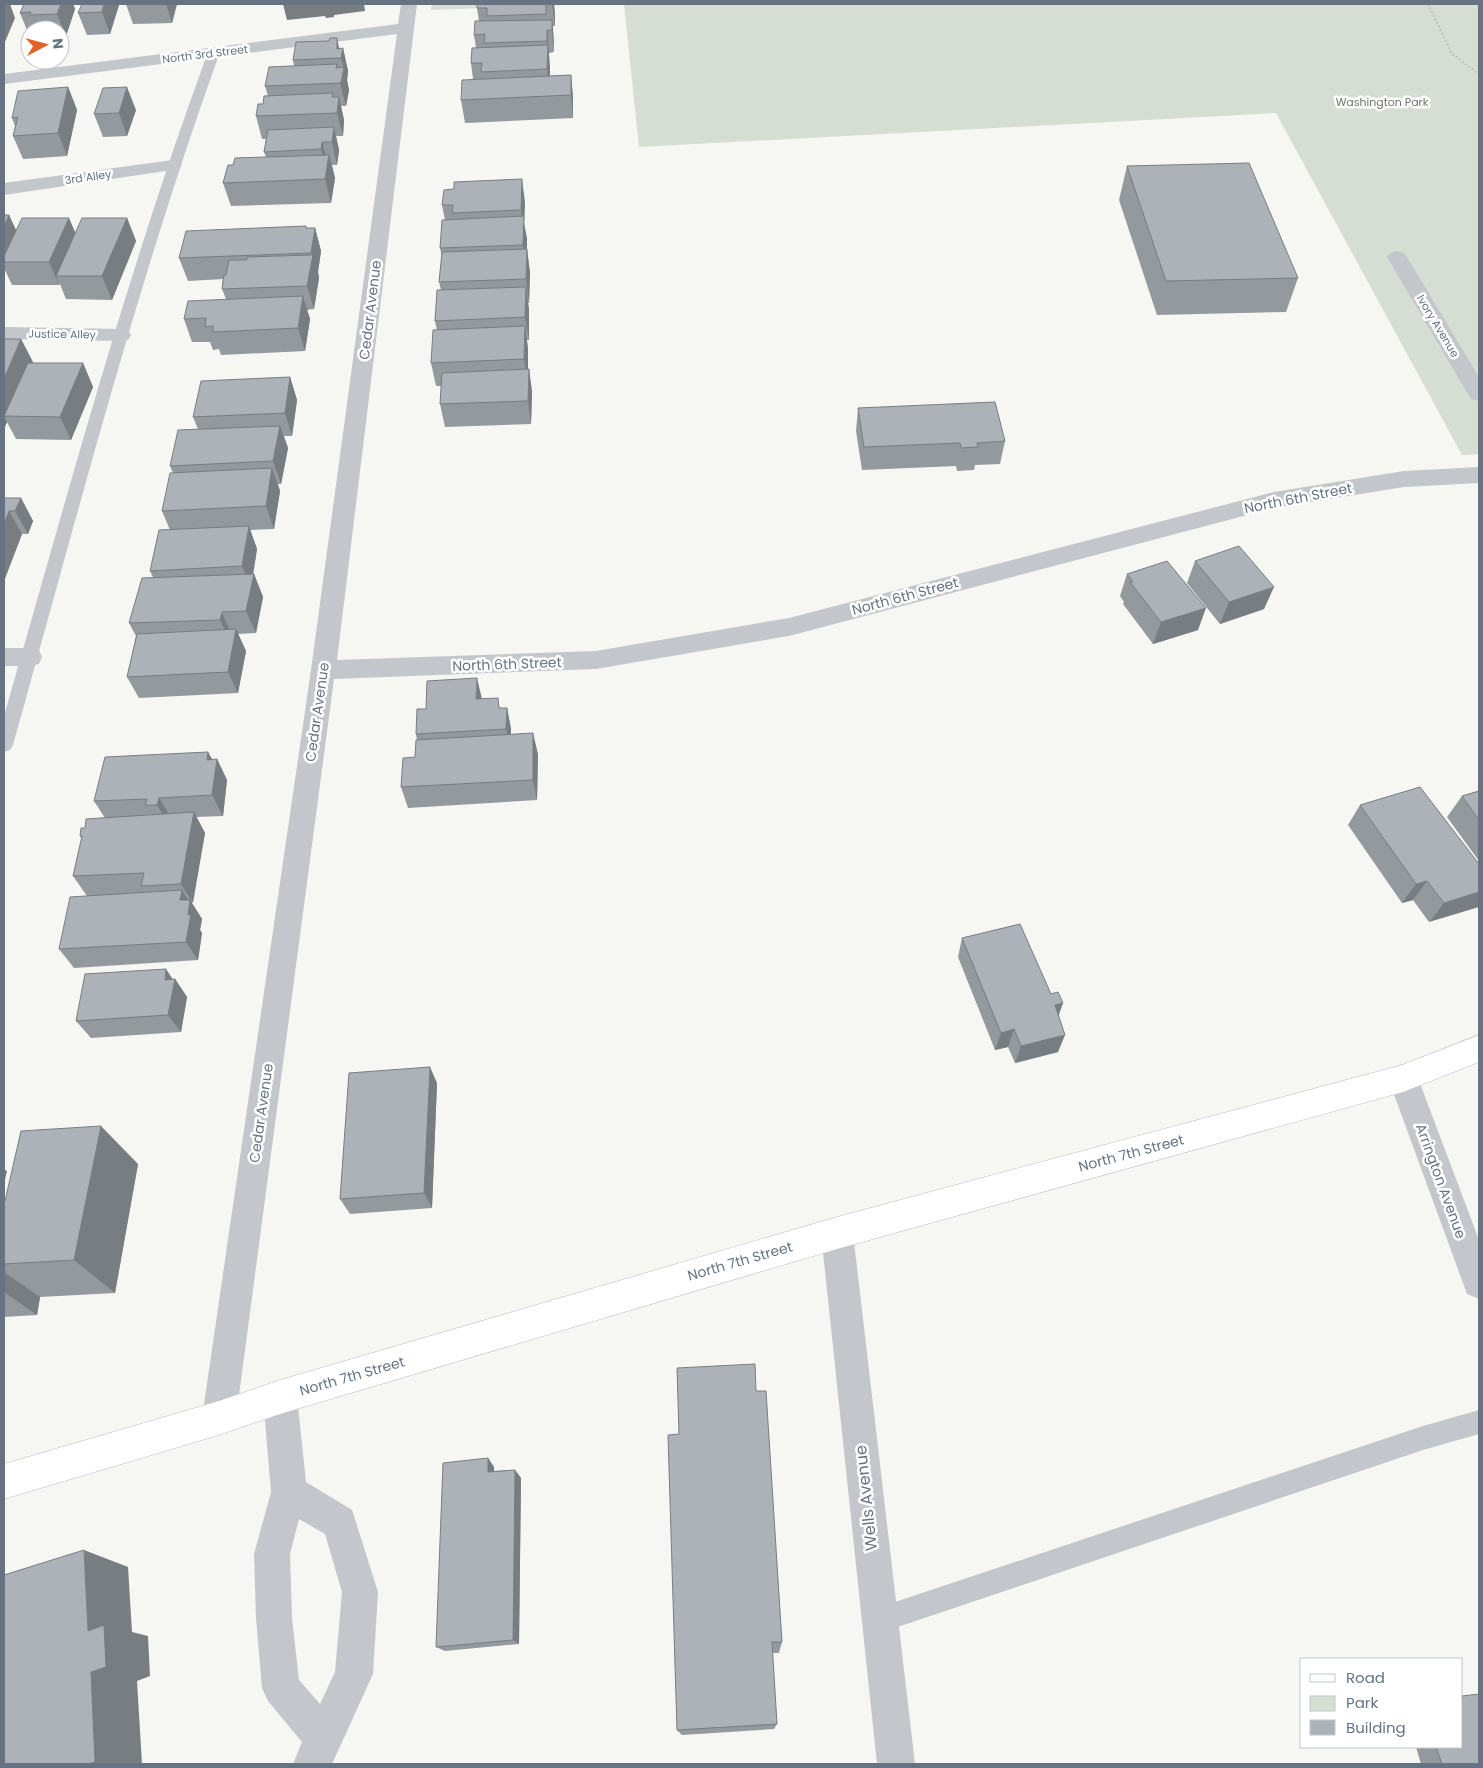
<svg xmlns="http://www.w3.org/2000/svg" width="1483" height="1768" font-family="Poppins,sans-serif">
	<style>
		.green { fill: #d6ddd3 }
		.lines { fill: none; stroke-linecap: round; stroke-linejoin: round }
		.secondary-casing { stroke: #b6babe; stroke-width: 1 }
		.path { stroke: #bdbfc1; stroke-width: 2; stroke-dasharray: 2 2; stroke-linecap: butt }
		.lane { fill: #c3c6ca; fill-rule: evenodd }
		.street { fill: #c3c6ca; fill-rule: evenodd }
		.secondary { fill: #fff; fill-rule: evenodd }
		.wall { fill: #94999e }
		.shaded-wall { fill: #787d81 }
		.building { fill: #acb2b8; stroke: #787d81 }
		.labels { text-anchor: middle; dominant-baseline: central; stroke-width: 5; stroke-linejoin: round; paint-order: stroke }
		.far-street-label { font-size: 11px; fill: #657383; stroke: #fff }
		.far-park-label { font-size: 11px; fill: #667a64; stroke: #fff }
		.street-label { font-size: 14px; fill: #657383; stroke: #fff }
		.near-street-label { font-size: 16px; fill: #657383; stroke: #fff }
	</style>
	<rect width="100%" height="100%" fill="#f6f6f2"/>
	<path class="green" d="M432,4h158l-159,6z
		M624,4h855v450l-17,1 -186,-342 -637,34z"/>
	<g class="lines">
		<g class="secondary-casing">
			<path id="secondary" d="M1479,1035v27l-76,30 -566,157 -557,165 -61,21 -215,64v-35l215,-63 61,-21 557,-163 565,-152z"/>
		</g>
		<path class="path" d="M1428,4l24,50 27,20"/>
		<path class="lane" d="M214,49l6,3c-82,227 -142,461 -207,693l-3,5 -6,2v-36c64,-223 124,-447 204,-664z
			M1479,1410v24l-56,16 -543,183 -9,-4 -4,-9 4,-9 9,-4 543,-181z"/>
		<path class="street" d="M401,4h16l-80,656 259,-9 193,-33 485,-126 130,-21 75,-4v16l-75,4 -130,21 -485,128 -193,33 -262,10 -98,739 -5,12 -12,5 -12,-5 -5,-12 109,-748 86,-636 -393,50v-10l394,-50z
			M173,160l6,1 3,4 -3,4 -175,26v-12z
			M1397,251l7,2 3,4 72,120v24l-8,-2 -84,-142 3,-4z
			M4,327l117,2 7,1 3,5 -3,5 -7,1 -117,-2z
			M4,648h26l9,2 3,7 -3,7 -9,2h-26z
			M1403,1064l11,4 4,10 61,162v59l-12,-5 -4,-11 -75,-205 4,-10z
			M837,1217l11,5 5,11 62,531h-38l-56,-531 5,-11z
			M280,1380l12,5 5,12 9,85 46,28 26,82 -5,82 -41,90h-39l9,-22 -34,-41 -6,-13 -6,-70 -2,-64 17,-62 -8,-95 5,-12zM299,1519l26,15 17,58 -7,80 -15,32 -21,-24 -7,-62 -2,-64z"/>
		<use href="#secondary" class="secondary"/>
	</g>
	<path class="wall" d="M24,4h49l2,5 -9,27h-6v-6h-30v5h-1l-9,-22z
		M126,4h51l-5,19 -39,1z
		M477,4h77l1,12v10h-2l1,26 -5,1 1,23 21,-1 2,23v20l-108,5 -4,-23 12,-21 -2,-16 5,-15 -2,-13 5,-14 -2,-13z
		M119,5l-9,29 -23,1 -9,-22z
		M339,48h4l5,23 -1,9 2,10 -3,16h-5l3,14 -1,16h-7l3,14 -2,15h-5l3,13 -4,25 -100,3 -8,-23 10,-18 33,-8 -2,-5 2,-13h-4l-6,-23 12,-20 -3,-10 29,-20 -1,-6z
		M68,87l9,23 -10,46 -44,3 -10,-23 2,-10 -3,-8z
		M136,110l-9,26 -24,1 -9,-23z
		M1127,166l171,112 -12,34 -129,3 -38,-115z
		M525,202l-1,21 3,16v10l3,24 -1,30h-1l1,7v30h-2l1,9v20h1l3,23 -1,32 -86,3 -5,-23 1,-18h-5l-5,-23 6,-33 -2,-9 6,-31 -2,-8 3,-25 -2,-9 5,-28 -3,-15z
		M4,215h5l7,15 60,2 51,-14 9,23 -24,59 -46,-1 -6,-15 -1,1h-47l-7,-15 -1,2z
		M307,228h8l6,23 -3,21 1,6 -5,31 -7,1 3,9 -5,32 -84,4 -2,-6 -6,1 -3,-8h-18l-8,-23 42,-20 -4,-10 1,-10 -35,2 -9,-23z
		M4,339h17l12,24h50l10,24 -22,53 -55,-1 -9,-17 -3,7z
		M290,377l7,23 -5,36h-8l4,12 -7,36h-3l2,7 -6,38 -24,1 7,19 -4,25h1l9,23 -7,36 -18,1 8,17 -8,42 -99,5 -12,-21 9,-41 -7,-13 24,-46 -3,-6 20,-41 -8,-19 11,-38 -3,-7 28,-37 -5,-12z
		M858,408l147,33 -5,23 -25,1 -1,5 -17,1 -1,-5 -94,4 -6,-39z
		M4,498h17l12,23 -5,13h-6l-18,47z
		M1195,561l69,48 -44,15 -33,-41z
		M1127,574l71,56 -45,14 -30,-40 1,-2 -4,-6z
		M482,699l19,9h6l4,21v6l27,19 -1,46 -129,8 -7,-21 14,-30 2,-17 -1,-6 10,-25z
		M217,759l10,21 -4,36 -27,1 9,16 -13,70 10,16 -2,11 2,3 -4,27 -124,8 -15,-19 28,-53 -14,-20 9,-37 -2,-3 5,-8 20,-10 -11,-17z
		M1479,791v70l-32,-44 15,-21z
		M1360,805l119,59 -50,58 -16,-22 -11,3 -54,-78z
		M962,938l89,56 12,9 -4,12 -1,37 -43,11 -7,-16 -13,3 -37,-93z
		M173,979h2l12,18 -6,35 -90,6 -15,-17z
		M437,1083l-5,125 -82,6 -10,-15z
		M138,1164l-23,129 -75,4 -3,18 -33,2v-116z
		M756,1391l26,251 -3,11h-7l5,71 -3,5 -92,6 -5,-5 2,-296z
		M488,1458l6,9v4l21,-1 6,8 -2,166 -74,7 -9,-4z
		M1416,1747h46l17,17h-58z"/>
	<path class="shaded-wall" d="M4,4h6l5,14 -10,24 -1,-3z
		M61,4h12l2,5 -9,27 -9,-22z
		M104,4h15v1l-9,29 -8,-22z
		M166,4h11l-5,19z
		M283,4h81l1,7 -31,4v2l-8,1 -1,-2 -38,4z
		M552,4h2l1,12v10z
		M552,20l2,22v10l-2,-22z
		M547,30l3,38v24l-3,-23z
		M337,38l4,19 2,-9 5,23 -1,9 2,10 -3,16 -10,-38 1,-4 4,19 3,-14 -3,-11 -4,-9z
		M571,75l2,23v20l-2,-23z
		M68,87l9,23 -10,46 -9,-23z
		M127,87l9,23 -9,26 -8,-23z
		M339,97l5,23 -1,16 -6,-23z
		M334,127l5,23 -2,15 -5,-23z
		M322,142l6,21 1,-8 6,23 -4,25 -6,-24 2,-9 -6,-21z
		M522,179l3,23 -1,21 3,16 -1,29 -3,-23v-19l-2,-16z
		M9,215l11,24 -16,23v-35z
		M69,218l10,23 -23,35 3,9 -10,-23z
		M127,218l9,23 -24,59 -10,-24z
		M306,226l6,20 3,-18 6,23 -3,21 1,6 -5,31 -7,-23 5,-28z
		M527,249l3,24 -1,30 -3,-24z
		M526,287l3,23v30l-4,-23z
		M303,296l7,23 -5,32 -7,-23z
		M525,326l3,23v33l-4,-23z
		M21,339l12,23 -24,54h-5l3,6 -3,7v-50z
		M83,363l10,24 -22,53 -11,-23z
		M529,369l3,23 -1,32 -3,-23z
		M290,377l7,23 -5,36 -7,-23z
		M280,426l8,22 -7,36 -8,-23z
		M272,468l8,23 -6,38 -8,-23z
		M21,498l12,23 -5,13 -13,-23z
		M9,511l13,23 -18,47v-56z
		M249,526l8,23 -6,39 -9,-22z
		M254,574l9,23 -7,36 -10,-22z
		M1274,587l-10,22 -44,15 9,-22z
		M1206,608l-8,22 -45,14 8,-22z
		M222,612l9,22 -1,8 -10,-22z
		M236,629l10,22 -8,42 -10,-21z
		M477,678l5,21h-6z
		M507,708l4,21v21l-5,-21z
		M533,733l5,21 -1,46 -4,-20z
		M208,752l8,14 1,-7 10,21 -4,36 -11,-21 -5,-35z
		M159,798l12,20 -2,7 -12,-20z
		M194,812l11,21 -12,70 -12,-19z
		M1427,881l-14,19 -11,3 14,-19z
		M182,890l8,13v-3l12,19 -2,11 2,3 -4,27 -12,-18 -6,-42z
		M1479,892v15l-50,15 15,-19z
		M166,969l8,12 1,-2 12,18 -6,35 -13,-17 -3,-35z
		M1063,1003l-7,17 -1,-15z
		M1014,1029l-6,18 -13,3 6,-17z
		M1065,1035l-7,17 -43,11 6,-17z
		M430,1067l7,16 -5,125 -8,-15z
		M101,1126l37,38 -23,129 -41,-33z
		M4,1169l3,2 -3,13z
		M4,1272l36,25 -3,18 -33,-23z
		M488,1458l6,9v13l-6,-8z
		M515,1470l6,8 -2,166 -6,-4z
		M84,1550l44,17 4,65 16,4 2,40 -13,5 5,83h-54v-133z"/>
	<path class="building" d="M24,4h37l-4,10 -27,1 1,-3 -11,1z
		M82,4h22l-2,8 -24,1z
		M477,4h69v10l-59,2v-8h-10z
		M552,20v10h-5v11l-63,2 1,-9 -11,1 1,-14z
		M330,38h7v11l6,-1 -2,10 -48,2 3,-18 33,-1z
		M548,45l-1,24 -66,3 1,-9h-11l1,-15z
		M337,64l-1,4 8,-1 -3,16 -76,3 4,-19z
		M571,75v20l-110,5 1,-20z
		M68,87l-10,46 -45,3 5,-19 -6,1 6,-27z
		M127,87l-8,26 -25,1 9,-26z
		M333,93l-1,4h7l-2,16 -81,3 2,-12h5l1,-8z
		M334,127l-2,15h-10l-1,7 -57,3 4,-22z
		M329,155l-4,24 -102,4 5,-18h5l2,-7z
		M1249,163l49,115 -132,3 -39,-115z
		M522,179l-1,31 -69,3 1,-8h-11l2,-15 10,-1v-7z
		M4,215h5l-5,12z
		M524,216l-1,29 -83,3 2,-28z
		M22,218h47l-20,44h-45v-6z
		M82,218h45l-25,58h-46z
		M306,226v2h9l-4,25 -132,5 7,-27z
		M527,249l-1,30 -87,3 3,-30z
		M313,255l-6,31 -85,3 2,-14h2l3,-15h18v-3z
		M526,287l-1,30 -90,4 2,-31z
		M303,296l-5,32 -85,4v-6l-8,1 1,-9 -22,1 4,-18z
		M525,326l-1,33 -93,4 2,-33z
		M4,339h17l-17,40z
		M28,363h55l-23,54 -56,-1z
		M529,369l-1,32 -88,3 2,-31z
		M290,377l-5,36 -92,4 8,-36z
		M995,402l10,39 -28,2 1,4 -17,1 -1,-5 -96,4 -6,-39z
		M280,426l-7,35 -103,5 8,-36z
		M272,468l-6,38 -104,5 8,-38z
		M4,498h17l-6,13h-6l-5,14z
		M249,526l-7,40 -92,5 9,-41z
		M1239,546l35,41 -45,15 -34,-41z
		M1167,561l39,47 -45,14 -31,-40h3l-6,-8z
		M254,574l-8,37 -24,1 -2,8 -91,3 13,-45z
		M236,629l-8,43 -101,5 10,-43z
		M477,678l-1,21 22,-1 1,10h8l-1,21 -90,5 1,-25h9l1,-28z
		M533,733v47l-132,7 2,-29 12,-1 1,-17z
		M208,752l-1,8 10,-1 -5,36 -53,3 -2,7h-12l2,-6 -53,2 11,-44z
		M1420,787l59,77v28l-35,11 -17,-22 -11,3 -56,-79z
		M1479,791v29l-17,-24z
		M194,812l-13,72 -40,2 3,-13 -71,3 9,-40h-2l1,-8h4l1,-9z
		M182,890l-2,10h10l-2,15 3,-1 -5,28 -127,7 11,-52z
		M1020,924l31,70 7,-2 5,11 -8,2 10,30 -44,11 -7,-17 -13,4 -39,-95z
		M166,969l-1,11 10,-1 -7,36 -92,6 9,-47z
		M430,1067l-6,126 -84,6 9,-126z
		M101,1126l-27,134 -70,4v-63h1l16,-70z
		M755,1364l1,27h10l16,251h-10l5,82 -100,6 -9,-295 11,-1 -2,-66z
		M488,1458v14l27,-2 -2,170 -77,7 7,-184z
		M84,1550l4,81 16,-6 2,42 -15,5 4,90 -7,2h-84v-189z
		M1479,1694v70h-37l-6,-17h26v-51z"/>
	<g class="labels">
		<g class="far-street-label">
			<text transform="translate(205 54) rotate(-7)">North 3rd Street</text>
			<text transform="translate(88 177) rotate(-8)">3rd Alley</text>
			<text transform="translate(1438 326) rotate(59)">Ivory Avenue</text>
			<text transform="translate(62 334) rotate(1)">Justice Alley</text>
		</g>
		<g class="far-park-label">
			<text x="1382" y="102">Washington Park</text>
		</g>
		<g class="street-label">
			<text transform="translate(370 310) rotate(-83)">Cedar Avenue</text>
			<text transform="translate(1298 498) rotate(-11)">North 6th Street</text>
			<text transform="translate(905 596) rotate(-15)">North 6th Street</text>
			<text transform="translate(507 664) rotate(-2)">North 6th Street</text>
			<text transform="translate(317 712) rotate(-82)">Cedar Avenue</text>
			<text transform="translate(261 1113) rotate(-82)">Cedar Avenue</text>
			<text transform="translate(1131 1153) rotate(-15)">North 7th Street</text>
			<text transform="translate(1441 1181) rotate(70)">Arrington Avenue</text>
			<text transform="translate(740 1261) rotate(-16)">North 7th Street</text>
			<text transform="translate(352 1376) rotate(-16)">North 7th Street</text>
		</g>
		<g class="near-street-label">
			<text transform="translate(866 1498) rotate(-96)">Wells Avenue</text>
		</g>
	</g>
	<rect width="1483" height="1768" fill="none" stroke="#657383" stroke-width="10"/>
	<rect x="1300" y="1658" width="162" height="90" fill="#ffffff" stroke="#c1c7cd"/>
	<rect x="1310" y="1674" width="25" height="8" fill="#ffffff" stroke="#c1c7cd"/>
	<text x="1346" y="1683" font-size="15" fill="#657383">Road</text>
	<rect x="1310" y="1696" width="25" height="15" fill="#d6ddd3" stroke="#c1c7cd"/>
	<text x="1346" y="1708" font-size="15" fill="#657383">Park</text>
	<rect x="1310" y="1720" width="25" height="15" fill="#acb2b8" stroke="#c1c7cd"/>
	<text x="1346" y="1733" font-size="15" fill="#657383">Building</text>
	<g transform="translate(45 45) rotate(84)"><circle r="24" fill="#ffffff" stroke="#c1c7cd"/>
	<path d="M0-4L9 19L0 12L-9 19Z" fill="#e26126"/>
	<text y="-8" font-size="14" font-weight="bold" text-anchor="middle" fill="#657383">N</text>
	</g>
</svg>
